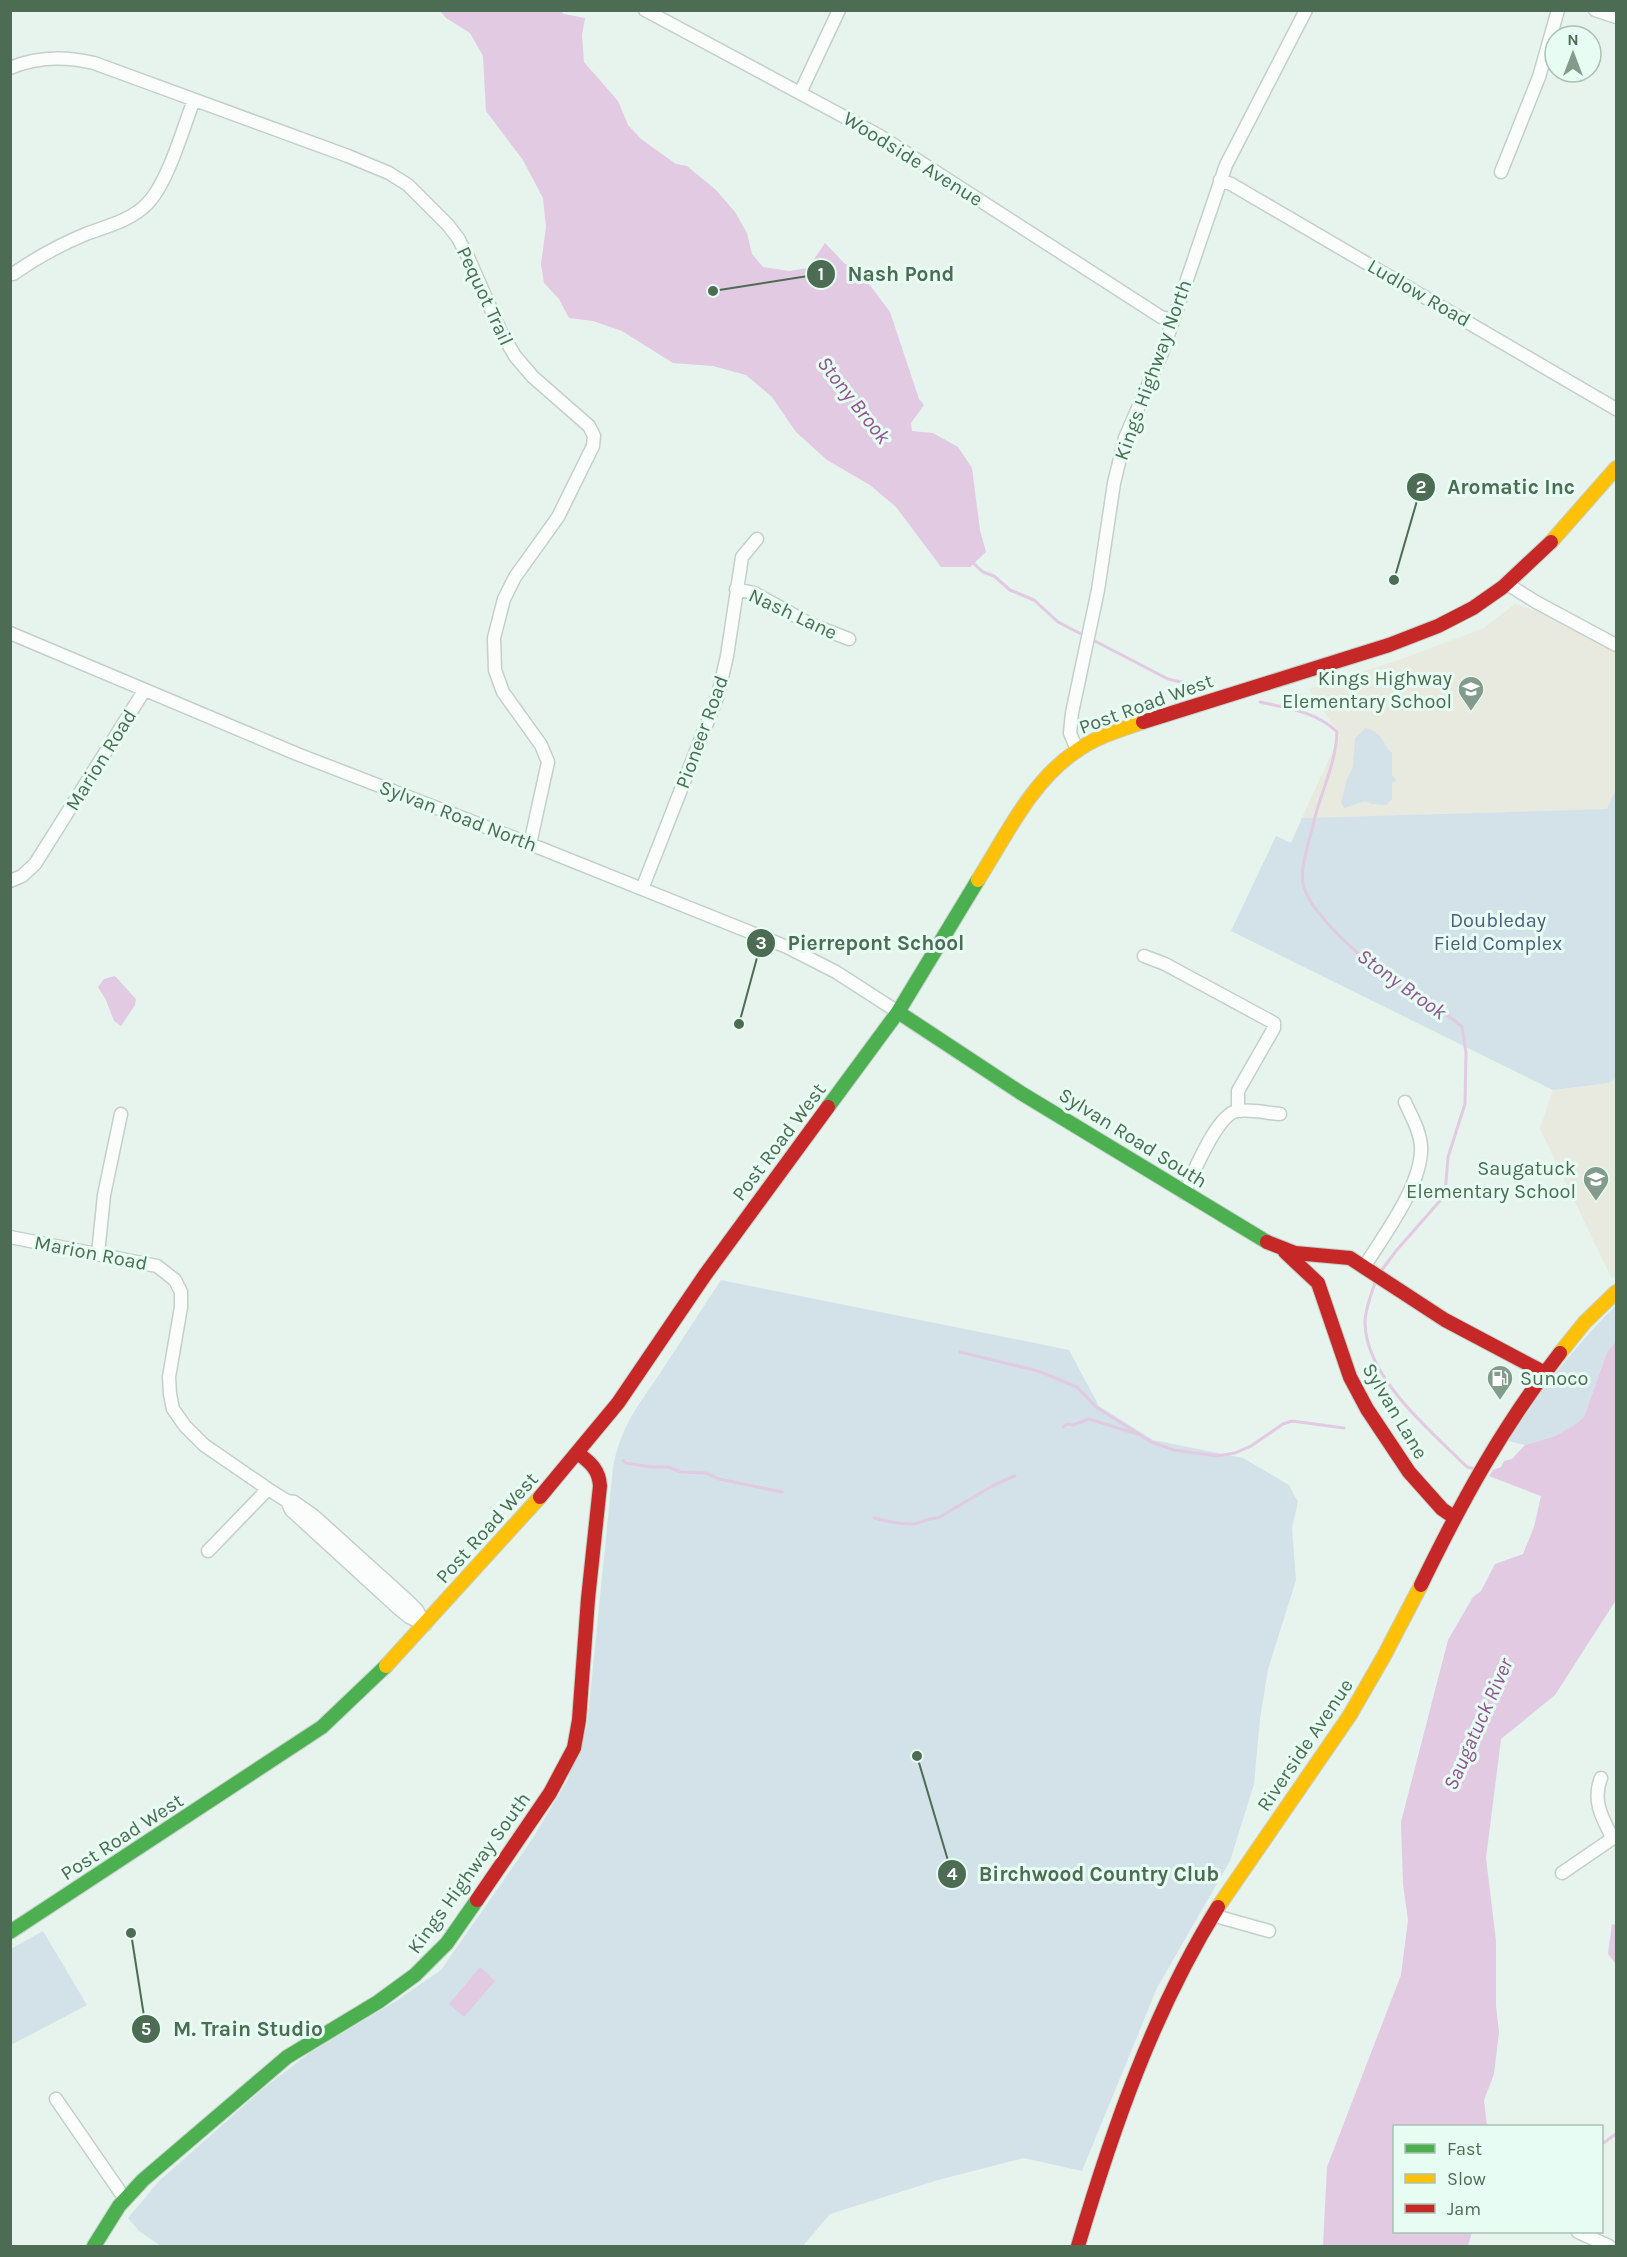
<svg xmlns="http://www.w3.org/2000/svg" width="1627" height="2257" font-family="Karla,sans-serif">
	<style>
		.education { fill: #e8e9df }
		.green { fill: #d3e2e8 }
		.water { fill: #e1cae2 }
		.lines { fill: none; stroke-linecap: round; stroke-linejoin: round }
		.stream { stroke: #e1cae2; stroke-width: 3 }
		.street-casing { stroke: #c3d0c8; stroke-width: 15 }
		.fast-casing { stroke: #c4d1c9; stroke-width: 16 }
		.slow-casing { stroke: #c4d1c9; stroke-width: 16 }
		.jam-casing { stroke: #c4d1c9; stroke-width: 16 }
		.street { stroke: #fbfdfc; stroke-width: 12 }
		.fast { stroke: #4caf50; stroke-width: 14 }
		.slow { stroke: #ffc107; stroke-width: 14 }
		.jam { stroke: #c62828; stroke-width: 14 }
		.labels { text-anchor: middle; dominant-baseline: central; stroke-width: 6; stroke-linejoin: round; paint-order: stroke }
		.street-label { font-size: 20px; fill: #4c6c54; stroke: #e7fcf2 }
		.poi-label { font-size: 20px; fill: #4c6c54; stroke: #e7fcf2; text-anchor: end }
		.park-label { font-size: 20px; fill: #4b5f7c; stroke: #e7fcf2 }
		.water-label { font-size: 21px; font-style: italic; fill: #91538d; stroke: #e7fcf2 }
		.leader { fill: none; stroke: #4c6c54; stroke-width: 2 }
		.callout-dot { fill: #4c6c54; stroke: #e7fcf2; stroke-width: 2 }
		.mark-label { font-size: 18px; text-anchor: middle; font-weight: bold; fill: #fff }
		.callout-label { font-size: 21px; text-anchor: middle; font-weight: bold; fill: #4c6c54; stroke: #e7fcf2; stroke-width: 6; stroke-linejoin: round; paint-order: stroke }
	</style>
	<rect width="100%" height="100%" fill="#e7f3ed"/>
	<path class="education" d="M1515,604l25,8 76,41v135l-9,21 -305,9 38,-83 -31,-46 90,-29 85,-32z
		M1616,1078v197l-4,4 -72,-150 13,-39 56,-7z"/>
	<path class="green" d="M1366,728c18,6 15,14 26,25v22l4,5 -4,3v16l-6,6 -14,-1 -7,-3 -21,7 -3,-5 6,-24 6,-12 2,-29z
		M1616,788v290l-7,5 -56,7 -322,-159 45,-95 15,7 11,-25 305,-9z
		M721,1280l348,70 30,56 54,34 90,18 46,27 9,17 -6,26 4,52 -28,89 -8,50 -6,65 -24,77 -73,127 -75,183 -58,-13 -86,22 -108,34 -27,32h-642l-22,-15 -11,-13 31,-37 105,-93 44,-34 88,-53 45,-31 92,-132 34,-57 20,-55 26,-258c8,-44 26,-63 49,-98 20,-30 39,-60 59,-90z
		M1616,1305v36l-9,11 -23,65 -12,10 -17,9 -30,9 -17,-4c32,-50 67,-95 108,-136z
		M43,1931l44,74 -74,39 -3,-3 1,-92z"/>
	<path class="water" d="M440,11h121l3,3 21,4 -3,17 2,27 34,39 10,24 13,14 35,25 11,2 29,24 19,22 12,21 5,21 11,13 26,4 19,-3 17,-25 19,20 17,10 29,39 29,87 5,6 -13,18 1,8 21,2 25,14 14,21 8,62 6,22 -16,15h-29l-45,-60 -26,-22 -43,-25 -31,-28 -24,-35 -26,-22 -33,-9 -40,-3 -51,-32 -29,-10 -24,-3 -10,-19 -15,-16 -3,-19 5,-37 -3,-29 -20,-38 -37,-49 -3,-55 -13,-23 -24,-15z
		M115,976l21,23 -1,6 -14,21 -7,-5 -8,-21 -8,-13 6,-8z
		M1616,1341v259l-61,95 -54,44 -15,119 10,83v65l3,26 -5,42 -10,26 3,26h-93v106h78l-4,14h-145l4,-79 74,-192 7,-55 -5,-36 -2,-62 47,-182 25,-43 8,-6 14,-27 28,-10 11,-27 7,-31 -52,-20 4,-6 8,-3 3,-6 8,-2 13,-14 30,-9 18,-10 11,-9 23,-65z
		M1612,1924l4,1v39l-8,-10z
		M480,1967l15,14 -31,36 -15,-13z"/>
	<g class="lines">
		<path class="stream" d="M972,562l11,10 11,4 16,14 24,10 24,22 27,14
			M1091,639l77,40 34,8
			M1260,702c27,6 57,10 77,30 -1,33 -17,61 -24,93 -4,18 -13,41 -10,59 6,30 64,78 88,97 19,15 43,26 63,39l8,7 4,26 -1,51 -17,53 -3,38 -49,56 -15,20
			M1375,1283c-4,11 -10,27 -10,40 1,55 66,108 102,144l8,2
			M960,1352l78,19 39,16 19,20 55,35 23,8 43,6 18,-3 16,-7 32,-22 9,-3 52,7
			M1063,1427l4,-3 6,1 16,-6 48,15
			M623,1460l3,3 25,4h17l13,5 25,1 13,6 63,13
			M874,1518c13,3 26,7 40,6 9,-1 12,-6 24,-6l56,-33 21,-9
			M1602,2144l14,-10"/>
		<g class="street-casing">
			<path id="street" d="M645,10l235,126 281,181 12,3
				M1595,10l21,7
				M10,68c28,-12 55,-12 84,-5l254,93 41,17 19,12 40,40 10,13 10,19 33,75 14,24 18,21 56,49 5,10 -1,10 -35,71 -43,60 -11,22 -10,39 1,32 8,22 38,53 7,17 -18,82
				M800,93l39,-83
				M1501,172l38,-95 19,-67
				M1220,180l11,4 385,225
				M13,274c23,-16 46,-29 73,-40 21,-8 44,-13 61,-30 21,-21 36,-76 47,-104
				M1507,584l29,18 80,43
				M736,589l18,4 56,31 39,15
				M10,633l287,121 233,90 257,103 49,25 62,40
				M1077,750l-7,-17 2,-20 26,-123 16,-107 11,-45 37,-85 64,-188 80,-155
				M10,881l12,-5 13,-12 109,-173
				M642,889l76,-194 9,-39 15,-99 15,-18
				M1144,956l21,8 109,59v5l-36,63v20
				M1184,1193c9,-19 33,-79 53,-82 13,-2 30,2 43,3
				M10,1237l147,29 18,14 6,12v15l-12,70 1,17 3,15 12,17 19,19 64,44 19,12 7,1 20,14 94,85 9,9 8,15 -16,-8 -11,-9 -107,-98 -4,-9
				M98,1254l6,-59 17,-81
				M1364,1267c20,-32 59,-83 57,-121 -1,-16 -10,-30 -16,-44
				M208,1551l60,-62
				M1601,1778c-9,22 1,40 11,59
				M1562,1873l54,-37
				M1212,1915l57,16
				M56,2099l69,100
				M1578,2232l31,14"/>
		</g>
		<g class="fast-casing">
			<path id="fast" d="M898,1012l123,81 246,149
				M828,1107l70,-95 80,-132
				M10,1932l312,-205 64,-61
				M94,2246l25,-40 24,-26 144,-123 91,-55 37,-27 32,-32 30,-43"/>
		</g>
		<g class="slow-casing">
			<path id="slow" d="M1551,542l65,-74
				M978,880c28,-44 53,-98 97,-128 20,-15 45,-22 68,-30
				M1560,1353l25,-31 31,-30
				M386,1666l154,-169
				M1218,1907l132,-192 34,-59 37,-71"/>
		</g>
		<g class="jam-casing">
			<path id="jam" d="M1143,722l246,-77 49,-19 35,-18 30,-21 48,-45
				M1267,1242l28,11 55,5 95,62 100,53
				M1285,1252l33,31 32,94 17,32 42,63 33,37 13,9
				M540,1497l78,-94 87,-128 123,-168
				M1421,1585c41,-84 81,-158 139,-232
				M477,1900l73,-107 24,-45 5,-28 9,-121 12,-113c-1,-16 -9,-23 -21,-32
				M1078,2246c35,-118 75,-234 140,-339"/>
		</g>
		<use href="#street" class="street"/>
		<use href="#fast" class="fast"/>
		<use href="#slow" class="slow"/>
		<use href="#jam" class="jam"/>
	</g>
	<defs>
		<g id="school-pin" transform="scale(1.35)"><path d="M0 17L-7.5 6A9.5 9.5 0 1 1 7.5 6Z" fill="#829b8a" stroke="#e7fcf2"/><path d="M0-5L7-2L0 1L-7-2ZM-4 1L0 2.5L4 1V4Q0 6-4 4Z" fill="#fff"/></g>
		<g id="fuel-pin" transform="scale(1.35)"><path d="M0 17L-7.5 6A9.5 9.5 0 1 1 7.5 6Z" fill="#829b8a" stroke="#e7fcf2"/><path d="M-5.5-6h7V0h2V4h1.3V-2.5L3-4.5l.8-.8L6-3V5H2.5V1h-1V6h-7ZM-4.2-4.7v3.2H.2V-4.7Z" fill="#fff"/></g>
	</defs>
	<g fill-rule="evenodd">
		<use href="#school-pin" x="1471" y="689"/>
		<use href="#school-pin" x="1596" y="1179"/>
		<use href="#fuel-pin" x="1500" y="1378"/>
	</g>
	<g class="labels">
		<g class="street-label">
			<text transform="translate(913 159) rotate(32)">Woodside Avenue</text>
			<text transform="translate(1419 293) rotate(30)">Ludlow Road</text>
			<text transform="translate(485 296) rotate(65)">Pequot Trail</text>
			<text transform="translate(1153 370) rotate(-70)">Kings Highway North</text>
			<text transform="translate(793 614) rotate(25)">Nash Lane</text>
			<text transform="translate(1146 704) rotate(-20)">Post Road West</text>
			<text transform="translate(702 732) rotate(-70)">Pioneer Road</text>
			<text transform="translate(101 760) rotate(-58)">Marion Road</text>
			<text transform="translate(458 816) rotate(21)">Sylvan Road North</text>
			<text transform="translate(1133 1138) rotate(32)">Sylvan Road South</text>
			<text transform="translate(779 1142) rotate(-53)">Post Road West</text>
			<text transform="translate(91 1253) rotate(11)">Marion Road</text>
			<text transform="translate(1395 1411) rotate(59)">Sylvan Lane</text>
			<text transform="translate(487 1528) rotate(-48)">Post Road West</text>
			<text transform="translate(1305 1745) rotate(-56)">Riverside Avenue</text>
			<text transform="translate(122 1837) rotate(-33)">Post Road West</text>
			<text transform="translate(469 1873) rotate(-54)">Kings Highway South</text>
		</g>
		<g class="poi-label">
			<text x="1452" y="678">Kings Highway<tspan x="1452" dy="23">Elementary School</tspan></text>
			<text x="1576" y="1168">Saugatuck<tspan x="1576" dy="23">Elementary School</tspan></text>
			<text x="1520" y="1378" text-anchor="start">Sunoco</text>
		</g>
		<g class="park-label">
			<text x="1498" y="920">Doubleday<tspan x="1498" dy="23">Field Complex</tspan></text>
		</g>
		<g class="water-label">
			<text transform="translate(854 400) rotate(52)">Stony Brook</text>
			<text transform="translate(1402 984) rotate(36)">Stony Brook</text>
			<text transform="translate(1478 1724) rotate(-66)">Saugatuck River</text>
		</g>
	</g>
	<path class="leader" d="M713 291L821 274M1394 580L1421 487M739 1024L761 943M917 1756L952 1874M131 1933L146 2029"/>
	<g class="callout-dot">
		<circle cx="713" cy="291" r="6"/>
		<circle cx="1394" cy="580" r="6"/>
		<circle cx="739" cy="1024" r="6"/>
		<circle cx="917" cy="1756" r="6"/>
		<circle cx="131" cy="1933" r="6"/>
		<circle cx="821" cy="274" r="15"/>
		<circle cx="1421" cy="487" r="15"/>
		<circle cx="761" cy="943" r="15"/>
		<circle cx="952" cy="1874" r="15"/>
		<circle cx="146" cy="2029" r="15"/>
	</g>
	<g class="mark-label">
		<text x="821" y="280">1</text>
		<text x="1421" y="493">2</text>
		<text x="761" y="949">3</text>
		<text x="952" y="1880">4</text>
		<text x="146" y="2035">5</text>
	</g>
	<g class="callout-label">
		<text x="901" y="281">Nash Pond</text>
		<text x="1511" y="494">Aromatic Inc</text>
		<text x="876" y="950">Pierrepont School</text>
		<text x="1099" y="1881">Birchwood Country Club</text>
		<text x="248" y="2036">M. Train Studio</text>
	</g>
	<rect width="1627" height="2257" fill="none" stroke="#4c6c54" stroke-width="24"/>
	<rect x="1393" y="2125" width="210" height="108" fill="#e7fcf2" stroke="#a9c2b3" stroke-width="1.5"/>
	<rect x="1405" y="2144" width="30" height="9" fill="#4caf50" stroke="#a9c2b3" stroke-width="1.5"/>
	<text x="1447" y="2155" font-size="18" fill="#4c6c54">Fast</text>
	<rect x="1405" y="2174" width="30" height="9" fill="#ffc107" stroke="#a9c2b3" stroke-width="1.5"/>
	<text x="1447" y="2185" font-size="18" fill="#4c6c54">Slow</text>
	<rect x="1405" y="2204" width="30" height="9" fill="#c62828" stroke="#a9c2b3" stroke-width="1.5"/>
	<text x="1447" y="2215" font-size="18" fill="#4c6c54">Jam</text>
	<g transform="translate(1573 54)"><circle r="28" fill="#e7fcf2" stroke="#a9c2b3" stroke-width="1.5"/>
	<path d="M0-4.5L10 22L0 15L-10 22Z" fill="#829b8a"/>
	<text y="-9" font-size="16" font-weight="bold" text-anchor="middle" fill="#4c6c54">N</text>
	</g>
</svg>
